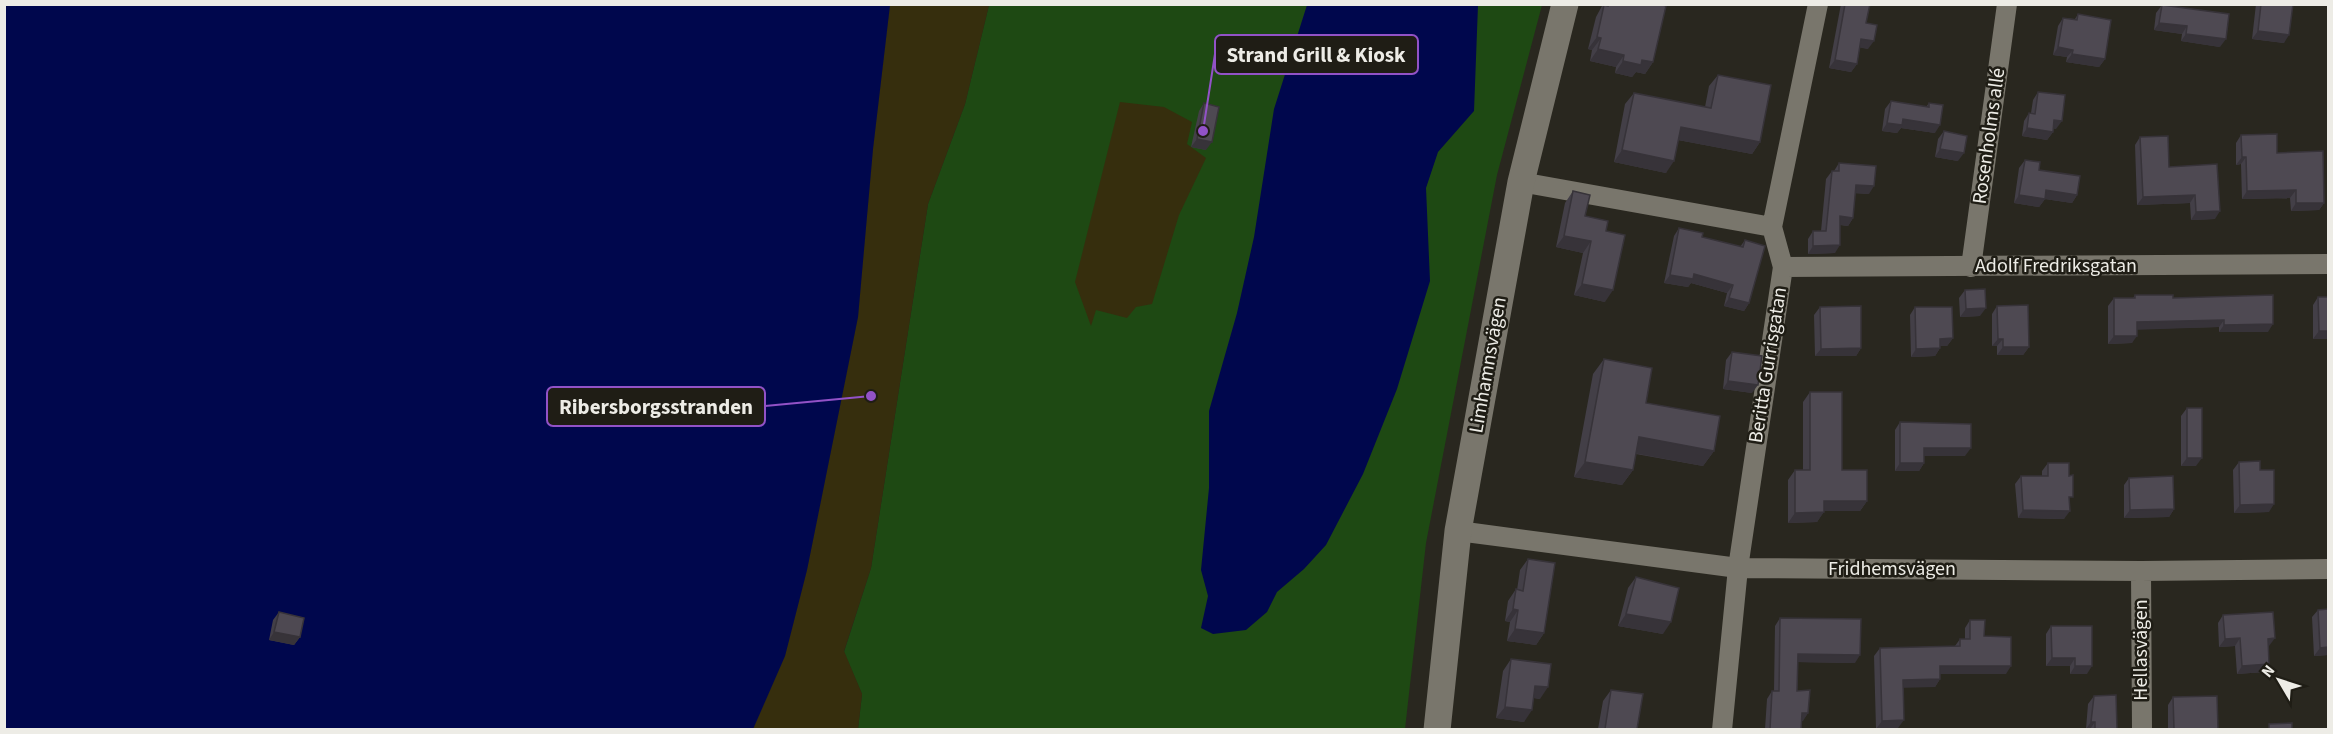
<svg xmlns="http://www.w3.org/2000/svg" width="2333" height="734" font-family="'Source Sans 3',sans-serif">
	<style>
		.green { fill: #1e4913 }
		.sand { fill: #362e0d }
		.water { fill: #00074d }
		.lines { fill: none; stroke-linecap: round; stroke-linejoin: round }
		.street { stroke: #79766c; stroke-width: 20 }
		.secondary { stroke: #79766c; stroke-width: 27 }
		.wall { fill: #433f47 }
		.shaded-wall { fill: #373339 }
		.building { fill: #4e4952; stroke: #373339; stroke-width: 1.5 }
		.labels { text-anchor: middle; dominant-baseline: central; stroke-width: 5; stroke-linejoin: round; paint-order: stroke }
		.street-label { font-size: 20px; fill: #edece6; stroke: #1f1d15 }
		.leader { fill: none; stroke: #9252c7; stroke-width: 2 }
		.callout-dot { fill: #9252c7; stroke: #1f1d15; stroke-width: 2 }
		.callout { fill: #1f1d15; stroke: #9252c7; stroke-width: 2 }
		.callout-label { font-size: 21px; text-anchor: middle; font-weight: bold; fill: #edece6 }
	</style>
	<rect width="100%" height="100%" fill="#29271f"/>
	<path class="green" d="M989,5h553l-45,170 -71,368 -21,186h-547l4,-35 -18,-42 27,-84 57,-364 37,-100z"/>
	<path class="sand" d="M890,5h99l-24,99 -37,100 -57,364 -27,83 18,43 -4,35 -105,1 32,-74 22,-86 51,-253 15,-168z
		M1120,102l44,5 28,15 -5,22 19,14 -27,57 -27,89 -16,3 -9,11 -31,-8 -5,16 -16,-44z"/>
	<path class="water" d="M4,5h886l-17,144 -15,168 -51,253 -22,86 -32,73h-748z
		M1307,5h171l-4,106 -36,41 -12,36 4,93 -33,108 -34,85 -37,71 -22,24 -27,23 -10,20 -21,18 -33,4 -12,-6 7,-32 -7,-26 8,-82v-77l28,-98 17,-76 20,-128z"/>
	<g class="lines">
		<path class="street" d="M1521,182l251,45
			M1783,267l545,-3
			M1971,267l36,-263
			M1458,531l280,37 403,3 187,-2
			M2141,571l1,159
			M1722,730l16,-162 45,-301 -11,-40 46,-223"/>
		<path class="secondary" d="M1437,730l21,-199 63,-349 44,-178"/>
	</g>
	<path class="wall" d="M1603,4h57l-7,58 -8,12 -9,-2 -4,5 -17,-4 1,-6 -26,-6 2,-11 -4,-1 8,-32z
		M1841,4h29l-4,19 2,26 -8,-2 -3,17 -6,8 -22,-4z
		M2256,4h37l-9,39 -32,-4z
		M2162,5l58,42 -39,-6 1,-7 -28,-4 2,-17z
		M2078,14l27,45 -6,8 -33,-5 1,-5 -14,-2 5,-29 5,-8 12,1z
		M1718,75l42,67 -8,12 -74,-14 -12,33 -52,-11 11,-58 9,-11 71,14 4,-21z
		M2038,92l18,37 -3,-1v4l-6,8 -25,-4 2,-15 5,-8h2l2,-13z
		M1891,101l35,6 3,-4 6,30 -34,-5 -4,5 -15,-2 3,-22z
		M1204,103l2,47 -15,-3 8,-36z
		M1944,131l14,30 -23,-4 3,-18z
		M2241,135l36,18 47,50 -5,7 -28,1 -1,-13 -48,1 -1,-35 -5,1v-22z
		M2140,137l29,30 48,-3 -2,55 -24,1 -1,-17 -53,2 -2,-60z
		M2025,160l52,35 -5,8 -27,-4 -6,8 -25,-4 5,-35z
		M1839,163l30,31 -14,-1 -2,25 -5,8 -8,-1 -5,28 -27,1v-15l5,-8h8l5,-52 6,-8h2z
		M1573,191l12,25 21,15 -1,71 -31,-7 9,-42 -27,-6 9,-44z
		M1679,228l23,9 38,10 5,-7 4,63 -5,8 -20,-5 3,-13 -36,-10 -3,4 -24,-4 10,-47z
		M1965,290l15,26 -20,1 -1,-19z
		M2135,295l38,3 95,34h-49v-5l-82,2 -5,14 -24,1v-38l6,-8h19z
		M2318,297h10v42h-15v-34z
		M1997,306l32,41 -6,8h-26v-9h-5v-32z
		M1820,307l41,41 -5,8h-41l-1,-41z
		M1915,307l38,31 -6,8h-7v2l-5,8 -24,1 -1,-42z
		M1732,352l20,41 -29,-4 3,-29z
		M1604,359l42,44 68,48 -11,15 -67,-12 -3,16 -11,15 -48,-8 19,-103z
		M1810,392l32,78 25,31 -7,10h-36l-7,11 -29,1v-43l7,-10h8v-68z
		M2187,408l9,58h-15v-50z
		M1900,422l65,34h-41v7l-5,8h-24v-41z
		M2239,462l21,8 9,42 -35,1 -1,-43z
		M2048,463l21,39 -5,17 -46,-1 -3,-34 6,-8h21v-5z
		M2129,478l45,31 -5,8 -45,1v-33z
		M1528,559l16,74 -8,12 -29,-4 3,-19 -5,-1 3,-20 8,-12 1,1 3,-20z
		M1636,577l27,57 -45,-8 10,-38z
		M2318,610l10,45 -14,1 -2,-39z
		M279,612l21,25 -6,8 -25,-5 4,-20z
		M2223,615l46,31h-1l1,18 -5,8 -27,2 -2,-28 -16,1 -1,-24z
		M1780,618l75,45 -57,-1 -1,29 11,22 -6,8 -1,8h-36l2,-30 5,-8h2l1,-65z
		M1970,620l14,16 22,38h-66v5l-5,8h-32l-5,41 -22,1 -2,-73 6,-8 75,-2 5,-7h5v-11z
		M2051,626l36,48h-17v-8h-24v-32z
		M1511,659l29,40 -6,-1 -10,24 -28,-4 7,-47z
		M1611,690l26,39h-39l5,-28z
		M2094,696l23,33h-31l2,-25z
		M2173,697l45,32h-50v-24z"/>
	<path class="shaded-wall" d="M2159,23l28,3 -5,8 -28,-4z
		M2258,31l31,4 -5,8 -32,-4z
		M2186,34l40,5 -6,8 -39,-6z
		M1597,37l4,1 -9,12 -4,-1z
		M1861,39l13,2 -6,8 -12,-2z
		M2058,47l15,3 -6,7 -14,-2z
		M1598,49l26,6 -8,12 -26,-6z
		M2072,54l33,5 -6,8 -33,-5z
		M1642,60l11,2 -8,12 -9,-2 -4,5 -17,-4 8,-12z
		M1835,60l22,4 -6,8 -22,-4z
		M1903,119l37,6 -5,8 -34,-5 -4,5 -15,-2 5,-8z
		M2054,120l8,1 -6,8 -7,-1z
		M1681,127l79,15 -8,12 -79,-15z
		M2027,128l26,4 -6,8 -25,-4z
		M1197,139l15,3 -6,8 -15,-3z
		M1940,149l24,4 -6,8 -23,-4z
		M1622,150l52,11 -8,12 -52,-11z
		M2242,157h4l-5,7 -5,1z
		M1856,185l18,1 -5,8 -19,-1z
		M2046,190l31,5 -5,8 -27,-4 -6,8 -25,-4 5,-8z
		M2296,190l-6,8 -48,1 5,-8z
		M2195,195l-5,8 -53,2 6,-8z
		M2296,203h28l-5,7 -28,1z
		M2220,211l-5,8 -24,1 5,-8z
		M1840,216l13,2 -5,8 -14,-2z
		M1564,236l27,5 -8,12 -27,-6z
		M1840,245l-5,8 -27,1 5,-8z
		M1694,274l39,11 -6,8 -36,-10 -3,4 -24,-4 6,-8z
		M1582,284l31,6 -8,12 -31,-7z
		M1729,298l20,5 -5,8 -20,-5z
		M1986,308l-6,8 -20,1 6,-8z
		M2224,320l-5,7 -87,3 5,-8z
		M2273,324l-5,8h-49l5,-7z
		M2319,331h9v8h-15z
		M2114,336h23l-5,7 -24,1z
		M1953,338l-6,8h-12l5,-7z
		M1998,339h5l-6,7h-5z
		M2003,347h26l-6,8h-26z
		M1861,348l-5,8h-41l6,-7z
		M1940,348l-5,8 -24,1 5,-8z
		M1728,381l30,4 -6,8 -29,-4z
		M1639,437l75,14 -11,15 -75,-14z
		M1924,448h47l-6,8h-46z
		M2187,458h15l-6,8h-15z
		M1585,462l48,8 -11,15 -48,-8z
		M1900,463h24l-5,8h-24z
		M1824,501h43l-7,10h-43z
		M2274,504l-5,8 -35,1 6,-8z
		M2174,509l-5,8 -45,1 6,-8z
		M2023,510l47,1 -6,8 -46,-1z
		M1824,512l-7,10 -29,1 7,-10z
		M1513,609l5,1 -8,12 -5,-1z
		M1626,614l45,8 -8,12 -45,-8z
		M1515,629l29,4 -8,12 -29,-4z
		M274,632l26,5 -6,8 -25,-5z
		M2240,638l-5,8 -16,1 6,-8z
		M2275,638l-6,8 -7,1 6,-8z
		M2328,647v8l-14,1 6,-8z
		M1798,654l62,1 -5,8 -63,-1z
		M2052,658h23l-5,8h-24z
		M2269,664l-5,8 -27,2 5,-8z
		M1940,666h71l-5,8h-72z
		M2075,666h17l-5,8h-17z
		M1940,679l-5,8 -38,1 6,-8z
		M1535,686l13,1 -8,12 -13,-2z
		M1505,707l27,3 -8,12 -28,-4z
		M1802,713h6l-5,8h-6z
		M1904,720l-6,8 -22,1 6,-8z
		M2091,722h4l-5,7h-4z"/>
	<path class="building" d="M1608,4h52l6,2 -13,56 -11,-2 -1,5 -18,-4 1,-6 -26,-6 3,-11 -4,-1 7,-32 4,1z
		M1845,4h25l-4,19 11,2 -3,16 -13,-2 -4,25 -22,-4z
		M2261,4h32l-4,31 -31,-4z
		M2162,5l67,9 -3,25 -40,-5 1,-8 -28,-3z
		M2078,14l33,6 -6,39 -33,-5 1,-4 -15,-3 5,-29 14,2z
		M1718,75l53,10 -11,57 -79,-15 -7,34 -52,-11 12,-57 77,15z
		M2038,92l27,3 -3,26 -8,-1 -1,12 -26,-4 2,-15 6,1z
		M1891,101l38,6v-4l14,2 -3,20 -37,-6 -1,6 -15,-2z
		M1204,103l15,4 -7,35 -15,-3z
		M1944,131l23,5 -3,17 -24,-4z
		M2277,134v19l46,-2 1,52h-28v-13l-49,1 -1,-34h-4l-1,-22z
		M2168,136l1,31 48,-3 3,47 -24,1 -1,-17 -52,2 -3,-60z
		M2025,160l15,2 -1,8 41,6 -3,19 -31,-5 -1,9 -26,-4z
		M1839,163l37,3 -2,20 -18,-1 -3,33 -13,-2v29l-27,1v-15h13l6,-60h7z
		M1573,191l17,4 -5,21 23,5 -2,10 19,4 -12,55 -31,-6 9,-43 -27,-5z
		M1679,228l24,5 -1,4 41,10 2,-7 20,6 -16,57 -20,-5 4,-13 -39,-11 -1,5 -23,-4z
		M1985,289l1,19 -20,1 -1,-19z
		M2135,295h38v3l100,-3v29l-49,1v-5l-87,2v14h-23v-38h21z
		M2318,297h10v34h-9z
		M2028,305l1,42h-26v-8h-5l-1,-33z
		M1861,306v42l-40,1 -1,-42z
		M1915,307h37l1,31 -13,1v9l-24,1z
		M1732,352l30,4 -4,29 -30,-4z
		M1604,359l48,9 -6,35 74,13 -6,35 -75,-14 -6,33 -48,-8z
		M1810,392h32v78h25v31h-43v11l-29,1v-43h15z
		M2187,408h15v50h-15z
		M1900,422l71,2v24h-47v15h-24z
		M2260,461v9h14v34l-34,1 -1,-43z
		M2048,463h21v13l4,-1v22h-4l1,14 -47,-1 -2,-34h27z
		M2173,476l1,33 -44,1 -1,-32z
		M1528,559l27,4 -11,70 -29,-4 3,-19 -5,-1 3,-20 7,2z
		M1636,577l43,11 -8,34 -45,-8z
		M2328,609v38l-8,1 -2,-38z
		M279,612l25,6 -4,19 -26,-5z
		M2273,612l2,26 -7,1 1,25 -27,2 -2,-28 -15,1 -2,-24z
		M1780,618l81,1 -1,36 -62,-1 -1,37 13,-1 -2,23h-6l-1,16h-31l2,-38h7z
		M1970,620h15l-1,16 27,1v29h-71v13l-37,1 1,40 -22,1 -2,-73 80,-2v-7h10z
		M2051,626h41v40h-17v-8h-23z
		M1511,659l40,5 -3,23 -13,-1 -3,24 -27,-3z
		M1611,690l32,4 -6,35h-32z
		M2116,695l1,34h-22v-7h-4l3,-26z
		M2217,696l1,33h-44l-1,-32z
		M2292,723v6h-23v-5z"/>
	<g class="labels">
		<g class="street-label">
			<text transform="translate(1989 136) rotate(-82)">Rosenholms allé</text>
			<text x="2056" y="266">Adolf Fredriksgatan</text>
			<text transform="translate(1488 365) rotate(-80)">Limhamnsvägen</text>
			<text transform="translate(1768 365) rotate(-81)">Beritta Gurrisgatan</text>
			<text x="1892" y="569">Fridhemsvägen</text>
			<text transform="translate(2141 650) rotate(-90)">Hellasvägen</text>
		</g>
	</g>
	<path class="leader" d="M1203 131L1215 54M871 396L765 406"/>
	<g class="callout-dot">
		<circle cx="1203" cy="131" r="6"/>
		<circle cx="871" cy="396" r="6"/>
	</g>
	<g class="callout">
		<rect x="1215" y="35" width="203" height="39" rx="6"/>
		<rect x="547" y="387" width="218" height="39" rx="6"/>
	</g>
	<g class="callout-label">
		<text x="1316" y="62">Strand Grill &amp; Kiosk</text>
		<text x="656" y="414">Ribersborgsstranden</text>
	</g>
	<rect width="2333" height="734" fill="none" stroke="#edece6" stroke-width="12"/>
	<g transform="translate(2279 680) rotate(309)" stroke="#1f1d15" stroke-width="4.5" paint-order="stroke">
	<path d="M0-4.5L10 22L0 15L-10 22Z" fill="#edece6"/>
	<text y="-9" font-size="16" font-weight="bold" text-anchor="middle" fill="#edece6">N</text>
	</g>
</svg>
